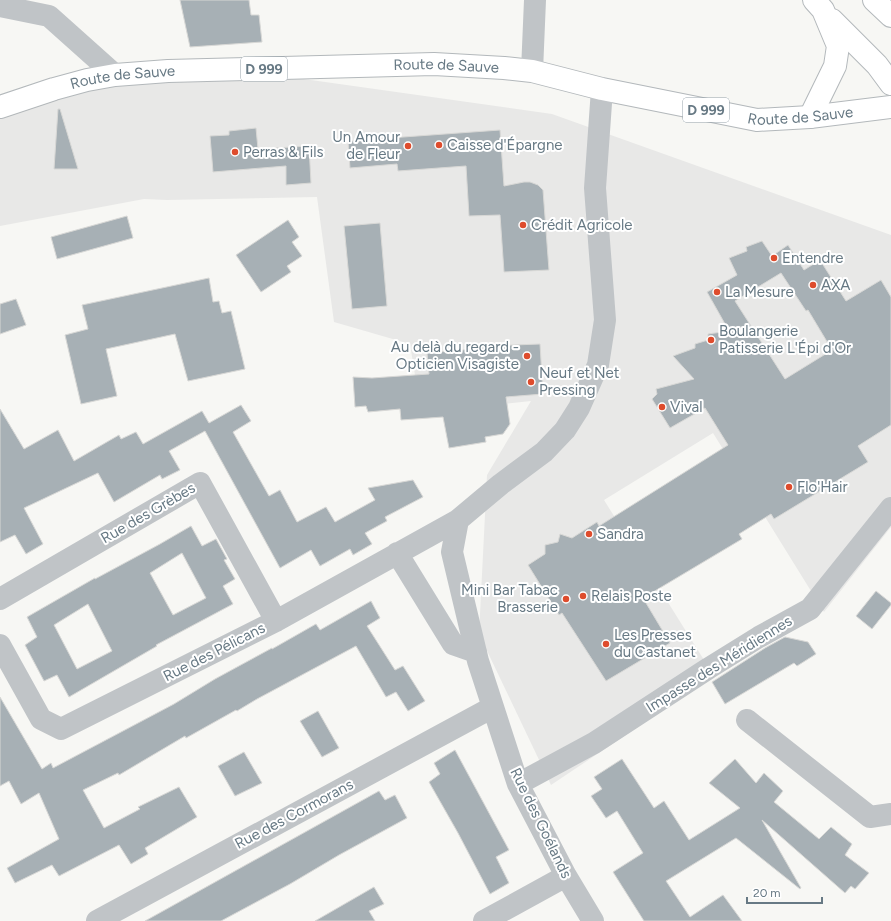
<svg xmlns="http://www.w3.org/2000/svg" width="891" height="921" font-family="Figtree,sans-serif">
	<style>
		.built { fill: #e8e8e7 }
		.building { fill: #a7b0b5; stroke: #d8d8d6; fill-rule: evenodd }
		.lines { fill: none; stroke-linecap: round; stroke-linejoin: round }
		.major-casing { stroke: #b3b8bb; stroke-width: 24 }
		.minor { stroke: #c0c4c7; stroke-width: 22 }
		.major { stroke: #fff; stroke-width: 22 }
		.poi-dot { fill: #de4c2d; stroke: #fff; stroke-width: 1.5 }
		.labels { text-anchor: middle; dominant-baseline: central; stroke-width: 4; stroke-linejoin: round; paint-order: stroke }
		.shield { fill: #fff; stroke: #95a1a9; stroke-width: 1 }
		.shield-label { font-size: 14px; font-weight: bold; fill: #677984 }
		.street-label { font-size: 15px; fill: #677984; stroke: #fff }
		.poi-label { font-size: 15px; fill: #677984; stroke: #fff; text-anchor: start }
	</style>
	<rect width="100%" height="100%" fill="#f7f7f4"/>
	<path class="built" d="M169,60l383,54 339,121v292l-67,85 -111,-179 -109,67 110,176 -163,109 -72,-151 8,-159 44,-74 -110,12 -11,-69 -76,-22 -17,-125 -150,3 -23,-1 -144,27v-109z"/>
	<path class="building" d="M180,0h69l2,15h8l3,27 -72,5z
		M58,109h2l18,60h-24z
		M256,128l2,21 51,-3 2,37 -25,2v-19l-73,6 -3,-36 19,-1v-4z
		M500,130l4,56 20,-4h6l8,3 5,5 6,80 -45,2 -4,-57 -31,1 -3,-50 -68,5 -1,-7 -47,4 -2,-27z
		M127,216l6,22 -76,21 -6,-22z
		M288,220l11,17 -7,5 10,14 -15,10 4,6 -30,20 -25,-37z
		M380,223l7,83 -35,3 -8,-83z
		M762,241l10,15 16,-11 16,25 16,-10 26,41 35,-21 10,17v128l-33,21 10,16 -94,57 -3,-5 -32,20 3,5 -99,59 27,45 -64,38 -44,-68 -3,2 -31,-50 17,-11v-9l13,-3 2,-8 12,4 25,-16 2,4 129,-81 -23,-37 -35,20 -18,-29 5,-5 -1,-5 38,-10 -21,-23 22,-8v-4l13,-4v-6l21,-3 -22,-39 30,-17 -8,-17 18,-7 -1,-4zM781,273l25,38 2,-1 24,40 -47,29 -50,-78z
		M209,278l4,24 6,-1 3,12 9,-2 14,58 -57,12 -13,-47 -69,15 11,47 -36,8 -16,-69 23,-6 -6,-24z
		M16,299l10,26 -26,9v-30z
		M540,344l3,50 -37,3 4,27 -7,10 -18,3 1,5 -37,6 -6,-31 -42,3 -1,-11 -32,3 -2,-6 -11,1 -2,-30 19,1 57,-4 -2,-21 35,-3 25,-4z
		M241,405l10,16 -18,11 36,64 11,-6 17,32 29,-15 9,15 40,-22 -7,-12 45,-8 10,17 -38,20 2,4 -22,12 7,11 -19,11 -3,-6 -30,17 -9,-16 -31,18 -75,-137 -36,20 11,19 -18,9 -2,-4 -46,27 -16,-29 -74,35 19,36 -17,10 -11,-19 -15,7v-133l24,40 34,-19 16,31 45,-26 2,4 15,-7 7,12 59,-33 7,12z
		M191,526l11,20 14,-7 11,20 -3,1 11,19 -12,7 10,18 -77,41 1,1 -88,51 -12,-22 -13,6 -19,-36 12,-8 -10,-20 68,-39v1l65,-35zM182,553l24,45 -33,17 -23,-42zM88,604l24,47 -35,18 -23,-44z
		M876,591l15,12v2l-19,24 -16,-13z
		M371,601l9,17 -13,8 28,44 8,-4 22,35 -17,10 -12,-19 -10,5 -30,-51 -99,53 -20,12 -1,-1 -50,28 -1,-2 -66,39 -1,-2 -35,17 21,38 36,-19 -2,-2 41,-20 18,30 -52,31 3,6 -17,10 -12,-19 -60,31 -7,-11 -37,18 -8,-15 52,-29 -20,-46 -18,11 -12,-23 -9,5v-89l42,72 9,-6 2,5 121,-64 41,-25 57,-31v1l44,-25 4,6z
		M785,637l23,5 8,12 -19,12 -3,-3 -69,41 -13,-22 53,-34z
		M318,711l21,37 -17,9 -22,-36z
		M455,750l54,100 -13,7 13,26 -19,11 -32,-61 -29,-51 11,-8 -6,-11z
		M244,752l18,31 -27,13 -17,-30z
		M622,759l32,49 10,-7 25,39 51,-32 -31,-25 26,-24 21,24 8,-10 19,18 -9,11 45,37 12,-12 21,17 -7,11 24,18 -14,16 -4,-3 -6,7 -83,-73 39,68 -1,1 -64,-51 -70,43 24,36 33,-22 19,26h-98l-31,-49 30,-19 -26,-42 -11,7 -15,-22 11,-7 -8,-12z
		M379,791l6,9 10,-5 12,23 -68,37 -49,29 -69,37h-76z
		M374,887l10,17 -15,7 6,10h-60z"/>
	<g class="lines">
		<g class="major-casing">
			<g id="major">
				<path d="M874,0l17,16"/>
				<path d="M832,20l45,45 14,19"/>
				<path id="s1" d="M0,107l54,-18 33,-9 28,-5 53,-4 266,-7 70,4 28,3 70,18 155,31 53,-3 81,-10"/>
				<path d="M810,117l25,-51 3,-20 -15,-36 -9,-10"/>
			</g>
		</g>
		<path class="minor" d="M0,6l49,10 66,59
			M532,71l3,-71
			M397,553l56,91 23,8
			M0,599l200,-116 76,138
			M0,645l41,74 20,10 215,-108 182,-101
			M747,720l123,97 21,-3
			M518,784l76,-41 115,-75 50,-31 51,-28 81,-101
			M97,921l396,-214
			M484,921l82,-45
			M593,921l-27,-45 -48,-92 -40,-123 -26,-109 6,-32 43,-36 43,-32 21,-22 14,-22 19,-43 7,-45 -10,-132 7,-99"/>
		<use href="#major" class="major"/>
	</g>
	<g class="poi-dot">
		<circle cx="439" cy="145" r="4"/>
		<circle cx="408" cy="146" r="4"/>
		<circle cx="235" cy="152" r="4"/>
		<circle cx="523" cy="225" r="4"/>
		<circle cx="774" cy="258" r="4"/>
		<circle cx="813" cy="285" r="4"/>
		<circle cx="717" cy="292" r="4"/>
		<circle cx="711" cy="340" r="4"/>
		<circle cx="527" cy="356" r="4"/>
		<circle cx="531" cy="382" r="4"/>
		<circle cx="662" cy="407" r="4"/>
		<circle cx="789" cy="487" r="4"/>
		<circle cx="589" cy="534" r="4"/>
		<circle cx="583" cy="596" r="4"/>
		<circle cx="566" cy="599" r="4"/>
		<circle cx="606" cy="644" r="4"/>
	</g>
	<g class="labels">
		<g class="shield">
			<rect x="241" y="57" width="46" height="24" rx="3"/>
			<rect x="683" y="98" width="46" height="24" rx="3"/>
		</g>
		<g class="shield-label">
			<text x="264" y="69">D 999</text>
			<text x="706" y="110">D 999</text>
		</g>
		<g class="street-label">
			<text stroke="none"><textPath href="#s1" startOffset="451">Route de Sauve</textPath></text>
			<text stroke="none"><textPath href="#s1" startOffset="127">Route de Sauve</textPath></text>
			<text stroke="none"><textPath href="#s1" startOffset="811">Route de Sauve</textPath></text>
			<text transform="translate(148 513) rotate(-30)">Rue des Grèbes</text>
			<text transform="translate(214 652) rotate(-27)">Rue des Pélicans</text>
			<text transform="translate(719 664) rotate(-32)">Impasse des Méridiennes</text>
			<text transform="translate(294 814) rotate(-28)">Rue des Cormorans</text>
			<text transform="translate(541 823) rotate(64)">Rue des Goélands</text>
		</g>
		<g class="poi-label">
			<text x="400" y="137" text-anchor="end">Un Amour<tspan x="400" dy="17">de Fleur</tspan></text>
			<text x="447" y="145">Caisse d'Épargne</text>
			<text x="243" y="152">Perras &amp; Fils</text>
			<text x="531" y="225">Crédit Agricole</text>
			<text x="782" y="258">Entendre</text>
			<text x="821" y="285">AXA</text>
			<text x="725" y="292">La Mesure</text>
			<text x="719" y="331">Boulangerie<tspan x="719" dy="17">Patisserie L'Épi d'Or</tspan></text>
			<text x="519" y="347" text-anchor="end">Au delà du regard -<tspan x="519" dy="17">Opticien Visagiste</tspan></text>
			<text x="539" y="373">Neuf et Net<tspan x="539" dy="17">Pressing</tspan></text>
			<text x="670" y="407">Vival</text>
			<text x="797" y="487">Flo'Hair</text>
			<text x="597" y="534">Sandra</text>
			<text x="558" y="590" text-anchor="end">Mini Bar Tabac<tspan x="558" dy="17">Brasserie</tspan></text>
			<text x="591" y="596">Relais Poste</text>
			<text x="614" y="635">Les Presses<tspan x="614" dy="17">du Castanet</tspan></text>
		</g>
	</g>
	<path d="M747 897v6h75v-6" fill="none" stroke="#677984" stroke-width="2"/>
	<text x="753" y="897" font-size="12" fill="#677984" stroke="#ffffff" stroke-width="3" paint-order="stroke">20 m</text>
</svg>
